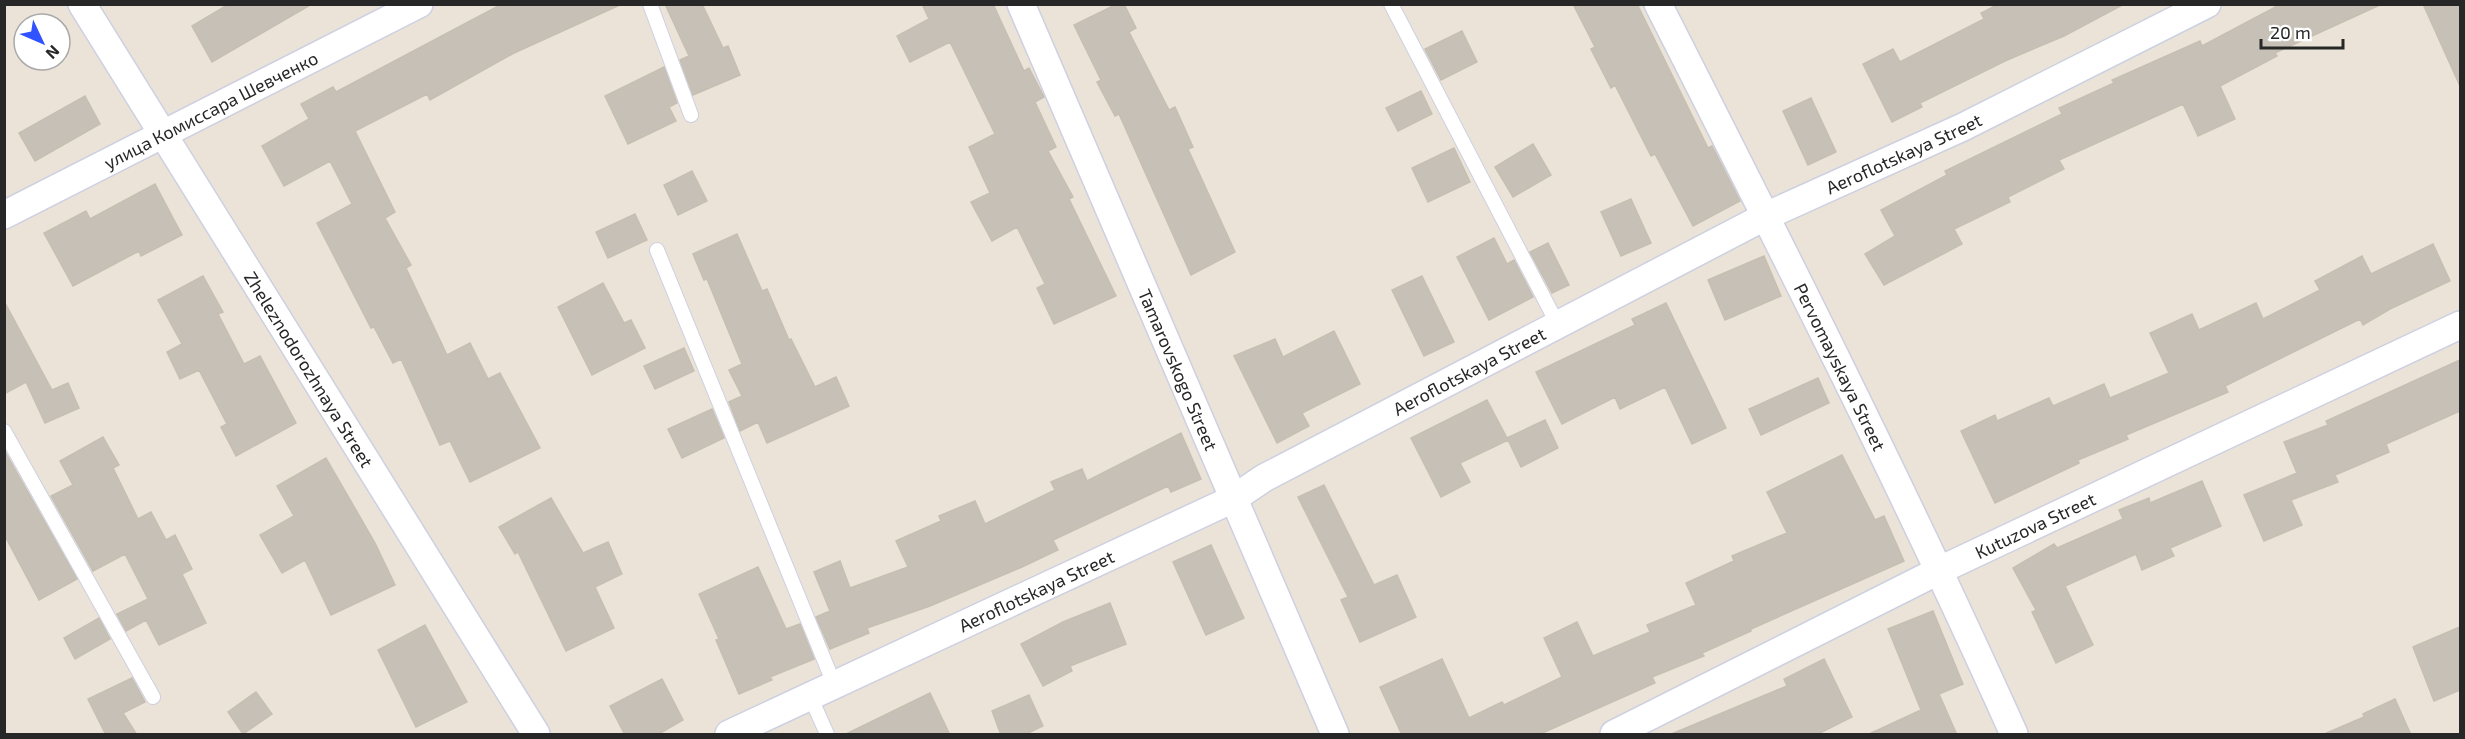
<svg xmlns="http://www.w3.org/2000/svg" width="2465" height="739" font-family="'Exo 2',sans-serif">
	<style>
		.building { fill: #c6c0b7; stroke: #c6bfb1; stroke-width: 1.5 }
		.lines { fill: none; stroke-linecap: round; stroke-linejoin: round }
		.service-casing { stroke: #cdd0e1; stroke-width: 16 }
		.minor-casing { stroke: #cdd0e1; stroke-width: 30 }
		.service { stroke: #fff; stroke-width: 14 }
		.minor { stroke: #fff; stroke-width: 27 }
		.labels { text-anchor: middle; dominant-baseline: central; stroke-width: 6; stroke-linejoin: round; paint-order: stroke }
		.street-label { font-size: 18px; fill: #272727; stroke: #fff }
	</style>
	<rect width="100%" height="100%" fill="#ebe3d7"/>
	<path class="building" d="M229,4h83l-100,58 -20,-36z
		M502,4h120l-108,49 -84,47 -3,-6 -72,37 40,81 -10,6 26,47 -5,3 41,87 23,-12 18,36 12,-6 40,75 -70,34 -20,-41 -10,4 -39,-86 -8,4 -19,-36 -3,1 -54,-105 35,-19 -22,-43 -46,25 -22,-40 47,-27 -8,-15 32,-17 3,5z
		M665,4h37l21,44 5,-2 12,29 -47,20 -13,-35 9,-4z
		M922,4h71l31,67 5,-3 15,29 -9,5 21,45 -8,4 25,46 -4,2 47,97 -62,28 -17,-36 8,-4 -28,-57 -25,14 -21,-39 19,-9 -21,-46 26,-13 -45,-92 -40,20 -13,-26 32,-17z
		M1117,4h7l12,24 -7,4 40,78 6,-3 18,40 -5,2 47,103 -44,23 -72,-161 -4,2 -18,-34 4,-2 -27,-55z
		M1573,4h64l71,144 4,-2 28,55 -47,25 -38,-72 -4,2 -36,-71 -4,3 -20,-39 4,-2z
		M1999,4h125l-60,32 -59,25 -85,42 2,4 -30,15 -29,-58 30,-15 7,13 84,-43 -3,-6z
		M2281,4h101l-107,49 2,3 -57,30 15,33 -37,17 -15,-32 -124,56 5,9 -56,28 2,5 -56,27 8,15 -78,41 -19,-31 30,-18 -14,-26 66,-35 -2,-4 117,-57 -3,-6 55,-25 -2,-3 88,-39 2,5z
		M2423,4h37v82z
		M1462,31l15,31 -36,18 -16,-31z
		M664,67l13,36 -8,4 7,14 -48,23 -23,-48z
		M1421,91l11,23 -34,17 -12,-23z
		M85,96l15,28 -65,37 -16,-28z
		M1811,98l25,54 -28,13 -25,-54z
		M1533,144l18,31 -38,22 -18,-30z
		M1454,148l16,34 -42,20 -16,-34z
		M692,171l15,30 -29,14 -14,-30z
		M155,184l27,51 -41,21 -2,-5 -66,35 -29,-53 42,-22 4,8z
		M1631,199l20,44 -30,13 -20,-44z
		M635,214l12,26 -39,18 -12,-26z
		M737,234l25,57 5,-2 22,51 2,-1 24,48 21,-10 13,29 -82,37 -9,-21 -18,9 -11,-29 13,-6 -13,-26 13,-6 -35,-85 -3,1 -11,-26z
		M1494,238l13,26 7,-4 19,37 -44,23 -32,-63z
		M1548,243l21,42 -17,8 -22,-41z
		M2433,244l17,37 -60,28 -27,16 -3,-6 -135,67 3,6 -102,43 2,4 -50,21 1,3 -84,40 -34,-72 34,-16 2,6 52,-23 4,8 51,-22 6,14 59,-25 -19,-40 42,-19 7,16 57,-27 7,16 57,-29 -5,-9 47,-25 9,18z
		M1764,256l17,40 -56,24 -17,-40z
		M203,276l20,36 -5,2 26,50 16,-8 36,67 -60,33 -15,-29 6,-3 -28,-54 -19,9 -13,-27 15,-8 -24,-44z
		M1422,276l32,66 -30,14 -32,-66z
		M603,283l21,40 7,-3 14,28 -53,27 -34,-68z
		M4,301l48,89 16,-7 11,25 -34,15 -19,-41 -22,12z
		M1666,303l60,125 -34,16 -27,-57 -45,22 -5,-12 -53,27 -26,-52 99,-47 -3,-6z
		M1334,331l26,53 -58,29 7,13 -32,17 -43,-87 41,-17 8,18z
		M684,348l10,23 -39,18 -11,-23z
		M2460,360v51l-74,33 3,8 -54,23 3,7 -47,18 11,25 -38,16 -20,-46 53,-22 -13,-31 44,-17 -2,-4z
		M1818,378l11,25 -68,32 -12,-26z
		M1487,400l20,38 38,-18 13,28 -37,19 -13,-27 -48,23 10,19 -29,15 -30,-59z
		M712,409l12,29 -42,20 -14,-29z
		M1181,433l20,46 -30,13 -3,-6 -115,54 5,10 -36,17 -92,39 -63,22 2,5 -39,16 -14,-32 14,-6 -16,-39 26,-11 10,27 58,-21 -12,-26 45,-20 -2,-5 36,-15 10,23 70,-34 -4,-8 31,-13 5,12z
		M103,437l16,28 -6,3 25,51 13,-7 15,28 9,-5 17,34 -10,5 24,49 -47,22 -13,-25 -20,11 -9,-17 31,-15 -23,-45 -32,17 -42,-75 22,-11 -13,-24z
		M4,450l73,129 -38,21 -35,-66z
		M1842,455l33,65 9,-4 20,45 -153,68v2l-49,22 2,3 -52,21 3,6 -117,52h-136l-22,-48 62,-28 27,59 33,-16 2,3 58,-28 -18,-39 33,-16 16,34 57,-24 -3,-7 49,-20 -10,-22 48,-22 -2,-5 55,-23 -20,-41z
		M326,458l49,85 20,42 -64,30 -26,-55 -23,13 -22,-38 34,-19 -17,-30z
		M2202,481l19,45 -51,22 4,8 -32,14 -6,-16 -71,32 28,59 -37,18 -24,-51 4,-2 -23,-42 41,-24 3,4 66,-29 -4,-9 30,-12 1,5z
		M1324,485l50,100 23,-10 19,42 -56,25 -19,-42 7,-3 -50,-100z
		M551,498l32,55 25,-11 14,32 -27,13 19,41 -48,23 -48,-99 -3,2 -16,-27z
		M1211,545l33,73 -38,17 -33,-73z
		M758,567l28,62 14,-5 14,35 -44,18 2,3 -33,14 -23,-54 3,-1 -20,-45z
		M1110,603l16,41 -56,22 2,5 -29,15 -22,-42 42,-22z
		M1933,611l30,73 -24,10 18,41h-90l54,-25 -33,-81z
		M99,618l11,21 -35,20 -11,-21z
		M425,625l42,77 -51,25 -38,-77z
		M2460,627v63l-26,11 -21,-54z
		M1824,659l28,58 -36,18h-147l118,-49 -3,-7z
		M132,678l13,24 -22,11 14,22h-31l-18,-36z
		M662,679l21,41 -26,15h-32l-15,-29z
		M256,692l16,22 -29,20 -15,-22z
		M930,693l20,42h-106z
		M1029,695l14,31 -19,9h-23l-9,-24z
		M2395,699l16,36h-89l42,-18 -1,-3z"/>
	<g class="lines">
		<g class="service-casing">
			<path id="service" d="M650,4l41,111
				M1391,4l167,321
				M657,250l177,434
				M4,431l149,266
				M810,696l17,38"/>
		</g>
		<g class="minor-casing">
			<g id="minor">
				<path id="s1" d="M82,4l454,730"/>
				<path id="s2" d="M1021,4l314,730"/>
				<path id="s3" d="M1658,4c123,242 245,483 356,730"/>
				<path id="s4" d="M4,215l415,-211"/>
				<path id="s5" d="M729,734l504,-235 31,-21 502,-262 197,-89 244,-123"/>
				<path id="s6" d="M1614,734l326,-164 520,-245"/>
			</g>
		</g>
		<use href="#service" class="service"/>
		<use href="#minor" class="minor"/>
	</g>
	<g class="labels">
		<g class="street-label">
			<text stroke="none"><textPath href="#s4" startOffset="232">улица Комиссара Шевченко</textPath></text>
			<text stroke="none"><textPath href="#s5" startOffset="1311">Aeroflotskaya Street</textPath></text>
			<text stroke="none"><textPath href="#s3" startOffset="406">Pervomayskaya Street</textPath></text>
			<text stroke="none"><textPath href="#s1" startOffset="430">Zheleznodorozhnaya Street</textPath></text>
			<text stroke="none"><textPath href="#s2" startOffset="398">Tamarovskogo Street</textPath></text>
			<text stroke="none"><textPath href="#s5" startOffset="825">Aeroflotskaya Street</textPath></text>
			<text stroke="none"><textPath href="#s6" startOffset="470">Kutuzova Street</textPath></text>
			<text stroke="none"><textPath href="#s5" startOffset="339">Aeroflotskaya Street</textPath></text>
		</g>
	</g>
	<rect width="2465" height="739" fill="none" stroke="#272727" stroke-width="12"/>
	<g transform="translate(42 42) rotate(134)"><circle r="28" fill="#ffffff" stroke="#a9a9a9" stroke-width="1.5"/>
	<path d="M0-4.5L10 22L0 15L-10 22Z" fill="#3052ff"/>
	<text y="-9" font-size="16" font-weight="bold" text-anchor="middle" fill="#272727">N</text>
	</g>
	<path d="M2261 39v9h82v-9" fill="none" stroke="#272727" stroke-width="3"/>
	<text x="2270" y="39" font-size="18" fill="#272727" stroke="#ffffff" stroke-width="4.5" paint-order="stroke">20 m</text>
</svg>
